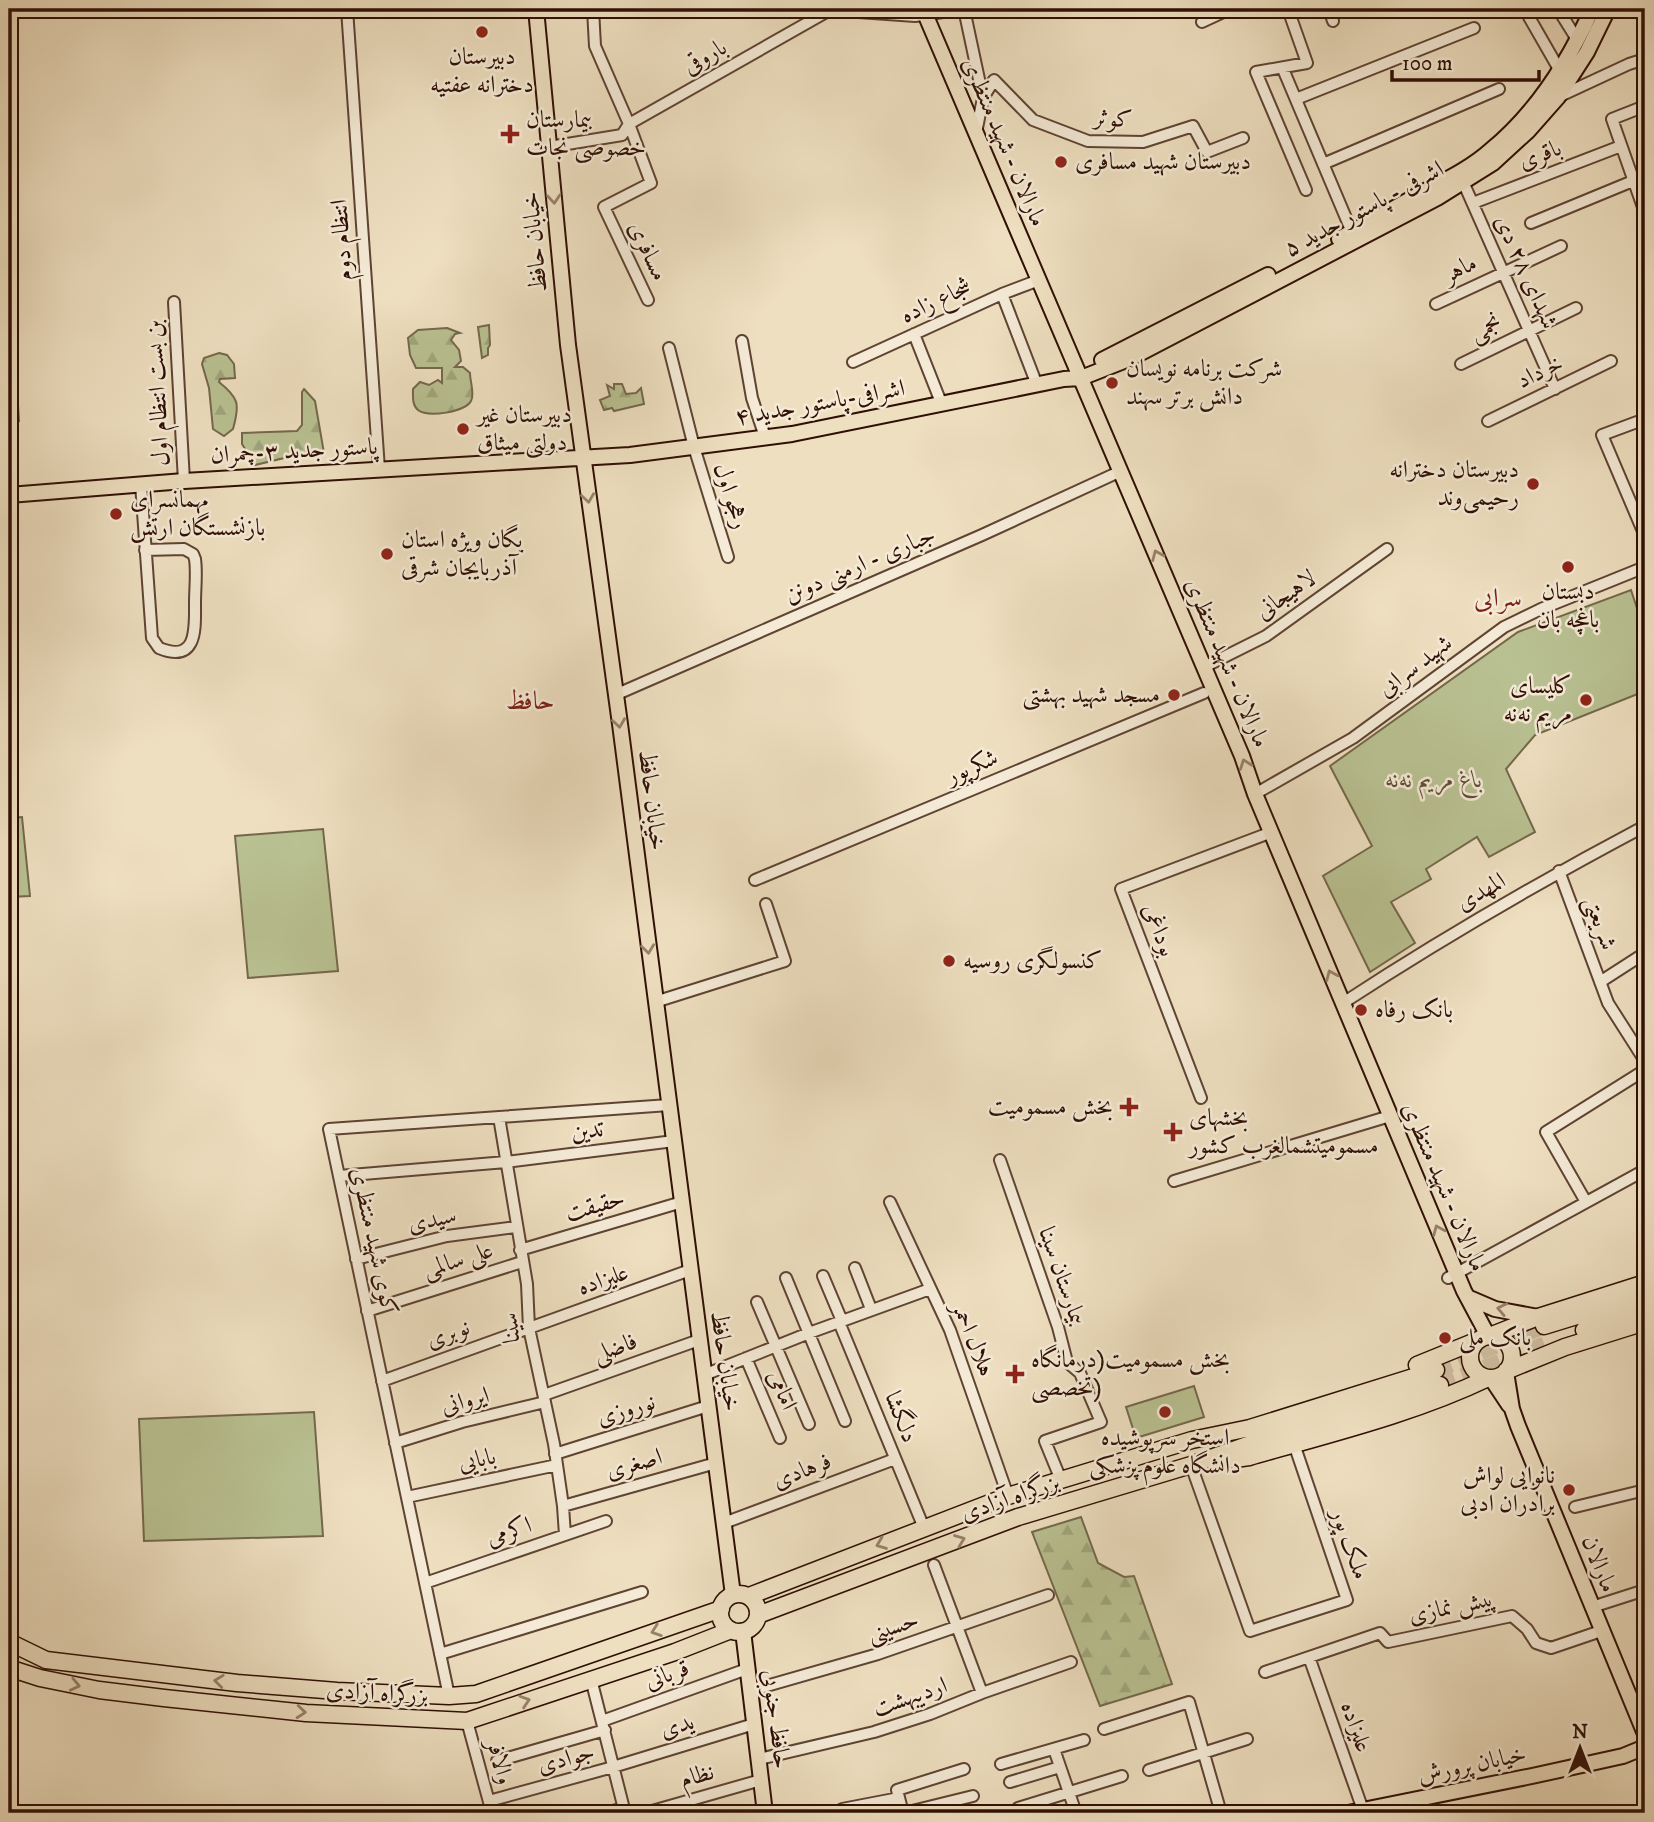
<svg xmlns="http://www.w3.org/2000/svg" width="1654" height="1822" font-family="'IM FELL DW Pica',Amiri,serif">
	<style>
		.forest { fill: url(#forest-firs); stroke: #74684b; stroke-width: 2 }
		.garden { fill: #b9c192; stroke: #74684b; stroke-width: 2 }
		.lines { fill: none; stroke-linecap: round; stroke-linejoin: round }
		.highway-tunnel { stroke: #d1c0a4; stroke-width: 16; stroke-dasharray: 16 8; stroke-linecap: butt }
		.minor-casing { stroke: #5f4333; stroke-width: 14 }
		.major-casing { stroke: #2f0f04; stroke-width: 18 }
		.highway-casing { stroke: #2f0f04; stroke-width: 19 }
		.minor { stroke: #f4ead6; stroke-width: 10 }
		.major { stroke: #eedfc0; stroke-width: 14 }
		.highway { stroke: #eedfc0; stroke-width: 16 }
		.oneway { stroke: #98816b }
		.poi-dot { fill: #8f2418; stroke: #f4ead6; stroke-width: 2.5 }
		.labels { text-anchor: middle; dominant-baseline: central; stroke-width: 5; stroke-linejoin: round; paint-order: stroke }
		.poi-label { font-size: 24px; fill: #2f0f04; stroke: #f4ead6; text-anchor: start }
		.street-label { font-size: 24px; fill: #2f0f04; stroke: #f4ead6 }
		.park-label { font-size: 24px; font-style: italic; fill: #5f4d36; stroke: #f4ead6 }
		.neighbourhood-label { font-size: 26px; fill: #7a1f14; stroke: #f4ead6 }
	</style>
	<defs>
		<pattern id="forest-firs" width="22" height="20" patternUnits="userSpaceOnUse" patternTransform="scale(1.75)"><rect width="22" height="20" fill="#b9c192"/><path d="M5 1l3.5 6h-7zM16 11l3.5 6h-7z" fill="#9fa57c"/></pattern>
	</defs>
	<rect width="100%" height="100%" fill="#eedfc0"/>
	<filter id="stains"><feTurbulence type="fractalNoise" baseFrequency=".00286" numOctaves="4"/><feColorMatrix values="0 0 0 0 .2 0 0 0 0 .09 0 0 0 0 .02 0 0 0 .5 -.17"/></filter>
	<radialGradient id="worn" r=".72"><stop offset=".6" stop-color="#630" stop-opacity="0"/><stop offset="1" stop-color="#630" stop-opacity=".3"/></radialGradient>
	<path class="forest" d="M489,325l1,20 -2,3v7l-6,3 -4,-31z
		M447,328l13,5 -5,1 -4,6 8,10 2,11 -6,6h8l7,6c0,9 5,21 1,28 -6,11 -43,17 -53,9 -6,-5 -5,-13 -5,-21l7,-7 9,3 9,-5 4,3v-15h-26l-6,-13 -2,-17 10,-8z
		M219,353l8,2 7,9 1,14 -15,1 -1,3c20,16 21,22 14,47l-9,7 -11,-7 -4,-41 -7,-24 2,-6z
		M614,384h8l4,10 10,-1 5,-5 3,16 -30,7 -2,-3 -8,2 -4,-10 10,-4 -3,-11 7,4z
		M304,389l11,12 9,52 -27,2 -42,10 -13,-21v-11l55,-2 5,-6v-33z
		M1081,1517l17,46 26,14 10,-1 38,108 -72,22 -68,-174z"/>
	<path class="garden" d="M9,342h5l5,79 -10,1z
		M1631,590l14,43v58l-110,44 -29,34 29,63 -46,25 -12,-20 -51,32 5,10 -40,23 24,41 -45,29 -47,-96 49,-30 -42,-80 188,-134z
		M22,817l8,79 -21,1v-79z
		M323,829l15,142 -90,7 -13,-142z
		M1194,1386l10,31 -68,21 -10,-31z
		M314,1412l9,124 -179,5 -5,-122z"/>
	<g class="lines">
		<path class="highway-tunnel" d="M1436,1370l106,-43
			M1440,1385l108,-42"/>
		<g class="minor-casing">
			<path id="minor" d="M131,9l8,2 16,-2
				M347,9l32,460
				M593,9l2,37 34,78 22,59 -47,24 44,93
				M964,9l19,89
				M1299,9l-10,3 18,51 -51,9 50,118
				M1329,9l4,12
				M1558,9l20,32
				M1529,17l31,54
				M1202,22l28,-13
				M1283,69l71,168
				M1558,97l71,-33 16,-5
				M1296,99l178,-71
				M1645,106l-33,13 33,94
				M976,133l7,-35 11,-18 39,40 55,21 55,1 50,-16 14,26 36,-14
				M549,147l73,-12 7,-11 201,-114 85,6 49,-7
				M1323,164l176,-75
				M1460,175l95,214
				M1473,203l148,-57
				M1531,223l114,-47
				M1002,294l35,91
				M174,302l10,179
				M1436,304l125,-58
				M914,334l28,71
				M742,341l10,57 13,39
				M669,348l25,99 34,110
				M853,362l149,-68 37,-14
				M1461,364l115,-56
				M1645,419l-43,16 43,101
				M1488,421l123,-60
				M141,484l11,154 7,10c39,16 36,-20 36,-45 0,-15 2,-30 0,-44l-2,-5 -9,-5 -39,1
				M1204,667l62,-31 121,-87
				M615,695l367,-160 139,-64
				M1255,794l98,-56 151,-111 37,-18 104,-42
				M1559,871l49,132 37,58
				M755,880l449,-187
				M1600,982l45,-29
				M655,1002l130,-41 -19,-57
				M1343,1003c98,-64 198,-122 302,-177
				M1201,1098l-80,-209 151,-57
				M499,1117l28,167 2,44 25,116 9,62 2,29
				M1000,1160l58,167 9,35 13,11 21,49 -56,19 16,39
				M339,1176l167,-14 168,-21
				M1174,1181l216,-65
				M890,1202l60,128 58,166
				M1586,1202l-40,-70 99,-62
				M520,1250l162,-48
				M356,1259l91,-23 69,-9
				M855,1268l16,41
				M823,1276l19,45
				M786,1278l59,143
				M1448,1278l197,-108
				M757,1302l52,122
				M367,1311l155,-49
				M839,1322l85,206
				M746,1358l34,80
				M704,1375l105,-42 121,-44
				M382,1381l308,-111
				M544,1395l155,-55
				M395,1443l67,-21 83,-20
				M555,1454l153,-48
				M1191,1465l59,166 97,-31 -53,-156
				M407,1497l150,-32
				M563,1506l153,-43
				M1575,1507l70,-17
				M724,1523l171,-64
				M934,1565l48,128
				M425,1583l181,-62
				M1592,1607l53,-17
				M440,1654l202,-62
				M1309,1657l54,153
				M1265,1672l115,-39 8,9 124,-26 15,13 9,14 15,5 50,-17
				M591,1679l34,134
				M749,1691l129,-37 170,-59
				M449,1696l-120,-567 340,-24
				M467,1721l25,92
				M602,1721l145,-52
				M1104,1729l85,-27 32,111
				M1054,1749l22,64
				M759,1759l115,-27 56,-18 52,-21 89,-31
				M497,1761l108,-31
				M1001,1764l83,-24
				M1149,1770l98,-31
				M1010,1782l50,-15
				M1420,1799l1,14
				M489,1801l124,-34 141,-43
				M1018,1808l104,-32
				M842,1809l57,-11
				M605,1813l19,-5
				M645,1813l116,-33
				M903,1813l-6,-23 67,-21
				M904,1813l69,-17"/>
		</g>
		<g class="major-casing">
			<path id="major" d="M536,9l32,336 52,379 113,871
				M923,9l319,747 13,38 209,497 24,45
				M1339,239c28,-16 56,-31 84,-47 23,-12 48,-24 68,-42 46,-38 77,-87 101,-141
				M1102,360l166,-85
				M9,495l175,-14 446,-26 162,-21 272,-55 17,-1 48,-19 308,-161 56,-35 35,-32 30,-34 29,-45 21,-43
				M1467,1297l28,12 43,8
				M1506,1372l6,37 6,17 127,308
				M1491,1378l18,27
				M743,1631l22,182
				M1348,1813l184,-37 91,-20 22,-9"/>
		</g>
		<g class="highway-casing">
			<path id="highway" d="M1544,1326l101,-31
				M1584,1330l61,-20
				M1492,1335l46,-18 107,-34
				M1470 1357a21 21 0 1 1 42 0a21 21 0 1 1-42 0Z
				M1417,1365l59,-24
				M1506,1371l59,-24 80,-25
				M1228,1460l21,-3c80,-23 164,-43 239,-79
				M720 1613a19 19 0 1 1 38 0a19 19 0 1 1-38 0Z
				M749,1596l259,-100 184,-56 58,-12 186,-58
				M758,1615l260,-98 173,-52 62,-22 187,-58
				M9,1642l37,18 191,23 100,8 112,5 27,-2 245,-85
				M9,1668l31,10 59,12 65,8 142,15 161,8 208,-69 56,-22"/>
		</g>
		<use href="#minor" class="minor"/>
		<use href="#major" class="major"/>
		<use href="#highway" class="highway"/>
	</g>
	<defs><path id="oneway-chevron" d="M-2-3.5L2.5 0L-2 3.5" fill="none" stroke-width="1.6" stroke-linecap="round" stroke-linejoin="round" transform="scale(1.75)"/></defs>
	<g class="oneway">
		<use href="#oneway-chevron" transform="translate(554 199) rotate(85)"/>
		<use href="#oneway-chevron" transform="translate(588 498) rotate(82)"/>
		<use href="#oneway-chevron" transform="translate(1157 555) rotate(-113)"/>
		<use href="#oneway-chevron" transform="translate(619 723) rotate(82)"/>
		<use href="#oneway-chevron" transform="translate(1245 764) rotate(-110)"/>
		<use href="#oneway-chevron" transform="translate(648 949) rotate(83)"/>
		<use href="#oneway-chevron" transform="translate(1331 975) rotate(-113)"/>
		<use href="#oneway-chevron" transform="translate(1438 1230) rotate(-113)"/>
		<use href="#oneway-chevron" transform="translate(1502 1309) rotate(-168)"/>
		<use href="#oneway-chevron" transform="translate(960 1540) rotate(-21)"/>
		<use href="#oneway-chevron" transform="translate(881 1544) rotate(159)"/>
		<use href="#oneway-chevron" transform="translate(656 1631) rotate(161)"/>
		<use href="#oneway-chevron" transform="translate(219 1681) rotate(-173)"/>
		<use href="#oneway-chevron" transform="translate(75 1685) rotate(12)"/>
		<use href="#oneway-chevron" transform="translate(525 1701) rotate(-18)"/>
		<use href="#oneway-chevron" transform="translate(301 1712) rotate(5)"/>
	</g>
	<g class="poi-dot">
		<circle cx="482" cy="32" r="7"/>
		<path d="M506.5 123.5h7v7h7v7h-7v7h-7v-7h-7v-7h7z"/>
		<circle cx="1061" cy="162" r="7"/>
		<circle cx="1112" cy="383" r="7"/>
		<circle cx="463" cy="429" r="7"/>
		<circle cx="1533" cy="484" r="7"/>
		<circle cx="116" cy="514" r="7"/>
		<circle cx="387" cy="554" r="7"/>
		<circle cx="1568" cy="567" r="7"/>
		<circle cx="1174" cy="695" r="7"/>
		<circle cx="1586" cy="700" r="7"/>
		<circle cx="949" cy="961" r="7"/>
		<circle cx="1361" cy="1010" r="7"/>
		<path d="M1125.5 1096.5h7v7h7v7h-7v7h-7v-7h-7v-7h7z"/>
		<path d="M1169.5 1121.5h7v7h7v7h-7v7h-7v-7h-7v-7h7z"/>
		<circle cx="1445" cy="1338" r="7"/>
		<path d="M1011.5 1363.5h7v7h7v7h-7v7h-7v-7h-7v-7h7z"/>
		<circle cx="1165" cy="1412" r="7"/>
		<circle cx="1569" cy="1490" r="7"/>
	</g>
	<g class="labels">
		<g class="poi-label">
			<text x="482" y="57" text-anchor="middle">دبیرستان<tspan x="482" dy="28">دخترانه عفتیه</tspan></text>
			<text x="526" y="120">بیمارستان<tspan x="526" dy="28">خصوصی نجات</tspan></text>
			<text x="1075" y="162">دبیرستان شهید مسافری</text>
			<text x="1126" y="369">شرکت برنامه نویسان<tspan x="1126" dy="28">دانش برتر سهند</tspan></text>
			<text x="477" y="415">دبیرستان غیر<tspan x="477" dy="28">دولتی میثاق</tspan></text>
			<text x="1519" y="470" text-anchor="end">دبیرستان دخترانه<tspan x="1519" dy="28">رحیمی‌وند</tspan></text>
			<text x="130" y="500">مهمانسرای<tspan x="130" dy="28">بازنشستگان ارتش</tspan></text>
			<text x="401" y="540">یگان ویژه استان<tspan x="401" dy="28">آذربایجان شرقی</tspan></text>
			<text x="1568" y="592" text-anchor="middle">دبستان<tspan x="1568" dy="28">باغچه بان</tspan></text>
			<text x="1572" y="686" text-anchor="end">کلیسای<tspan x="1572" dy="28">مریم نه‌نه</tspan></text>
			<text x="1160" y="695" text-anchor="end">مسجد شهید بهشتی</text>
			<text x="963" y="961">کنسولگری روسیه</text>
			<text x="1375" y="1010">بانک رفاه</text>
			<text x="1113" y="1107" text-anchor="end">بخش مسمومیت</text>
			<text x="1189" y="1118">بخشهای<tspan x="1189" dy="28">مسمومیتشمالغرب کشور</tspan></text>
			<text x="1459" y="1338">بانک ملی</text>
			<text x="1031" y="1360">بخش مسمومیت(درمانگاه<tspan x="1031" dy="28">تخصصی)</tspan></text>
			<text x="1165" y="1438" text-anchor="middle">استخر سرپوشیده<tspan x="1165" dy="28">دانشگاه علوم پزشکی</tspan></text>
			<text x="1555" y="1476" text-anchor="end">نانوایی لواش<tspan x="1555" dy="28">برادران ادبی</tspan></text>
		</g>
		<g class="street-label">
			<text transform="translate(705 57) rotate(-30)">باروقی</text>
			<text transform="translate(1113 119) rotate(4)">کوثر</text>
			<text transform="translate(1004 142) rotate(67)">مارالان - شهید منتظری</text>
			<text transform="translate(1540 155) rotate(-21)">باقری</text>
			<text transform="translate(1364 209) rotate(-28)">اشرفی - پاستور جدید ۵</text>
			<text transform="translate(342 240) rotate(-94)">انتظام دوم</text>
			<text transform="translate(535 242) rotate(-95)">خیابان حافظ</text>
			<text transform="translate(648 251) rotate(65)">مسافری</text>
			<text transform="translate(1460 269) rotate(-26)">ماهر</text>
			<text transform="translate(1526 272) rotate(66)">شهدای ۲۸ دی</text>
			<text transform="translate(936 301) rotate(-25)">شجاع زاده</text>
			<text transform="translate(1486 328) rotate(-26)">نجمی</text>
			<text transform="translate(1540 372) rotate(-25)">خرداد</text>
			<text transform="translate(158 393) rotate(-93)">بن بست انتظام اول</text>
			<text transform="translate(820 403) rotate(-10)">اشرافی-پاستور جدید ۴</text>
			<text transform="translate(294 451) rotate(-3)">پاستور جدید ۳-چمران</text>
			<text transform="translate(731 496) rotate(72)">رهجو اول</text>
			<text transform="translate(860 565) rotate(-23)">جباری - ارمنی دونن</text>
			<text transform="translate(1286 595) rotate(-35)">لاهیجانی</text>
			<text transform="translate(1227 663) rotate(67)">مارالان - شهید منتظری</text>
			<text transform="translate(1415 666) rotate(-37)">شهید سرابی</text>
			<text transform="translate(972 767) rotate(-23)">شکرپور</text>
			<text transform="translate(652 800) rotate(83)">خیابان حافظ</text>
			<text transform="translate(1481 892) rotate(-30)">المهدی</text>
			<text transform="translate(1600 923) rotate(70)">شریعتی</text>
			<text transform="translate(1159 930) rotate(69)">بوداغی</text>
			<text transform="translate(587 1131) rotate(-7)">تدین</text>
			<text transform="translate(1444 1187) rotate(67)">مارالان - شهید منتظری</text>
			<text transform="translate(595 1206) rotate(-16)">حقیقت</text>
			<text transform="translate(432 1220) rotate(-12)">سیدی</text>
			<text transform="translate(374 1241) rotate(78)">کوی شهید منتظری</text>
			<text transform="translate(458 1260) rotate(-17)">علی سالمی</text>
			<text transform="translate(1062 1276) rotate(71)">بیمارستان سینا</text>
			<text transform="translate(603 1280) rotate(-19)">علیزاده</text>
			<text transform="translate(511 1328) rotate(-96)">سینا</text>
			<text transform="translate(448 1334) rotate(-20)">نوبری</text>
			<text transform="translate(973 1339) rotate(68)">هلال احمر</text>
			<text transform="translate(615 1348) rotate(-19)">فاضلی</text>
			<text transform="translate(725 1361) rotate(82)">خیابان حافظ</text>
			<text transform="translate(782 1390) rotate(67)">امامی</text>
			<text transform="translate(465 1401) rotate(-15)">ایروانی</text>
			<text transform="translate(626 1410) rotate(-17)">نوروزی</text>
			<text transform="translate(901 1417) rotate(68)">دلگشا</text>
			<text transform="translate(477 1460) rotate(-12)">بابایی</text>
			<text transform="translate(634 1464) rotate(-16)">اصغری</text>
			<text transform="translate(802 1471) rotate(-21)">فرهادی</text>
			<text transform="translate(1010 1498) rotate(-19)">بزرگراه آزادی</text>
			<text transform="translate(509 1532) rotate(-19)">اکرمی</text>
			<text transform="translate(1350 1544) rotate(71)">ملک پور</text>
			<text transform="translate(1599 1564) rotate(69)">مارالان</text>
			<text transform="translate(1452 1607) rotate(-12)">پیش نمازی</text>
			<text transform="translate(893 1627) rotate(-18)">حسینی</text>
			<text transform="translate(667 1675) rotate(-20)">قربانی</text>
			<text transform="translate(377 1693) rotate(3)">بزرگراه آزادی</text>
			<text transform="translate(910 1697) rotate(-19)">اردیبهشت</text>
			<text transform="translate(776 1719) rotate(83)">حافظ جنوبی</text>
			<text transform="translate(677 1726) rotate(-17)">یدی</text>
			<text transform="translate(1356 1727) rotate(71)">علیزاده</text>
			<text transform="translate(566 1759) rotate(-15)">جوادی</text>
			<text transform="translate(500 1762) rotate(75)">والافر</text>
			<text transform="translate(1472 1765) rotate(-12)">خیابان پرورش</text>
			<text transform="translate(697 1776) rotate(-16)">نظام</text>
		</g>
		<g class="park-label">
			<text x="1434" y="780">باغ مریم نه‌نه</text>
		</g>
		<g class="neighbourhood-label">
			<text x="1498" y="598">سرابی</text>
			<text x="530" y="701">حافظ</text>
		</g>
	</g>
	<rect width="1654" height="1822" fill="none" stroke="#eedfc0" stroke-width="35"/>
	<rect x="10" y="10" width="1633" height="1801" fill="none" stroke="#2f0f04" stroke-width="3.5"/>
	<rect x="18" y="18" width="1619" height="1787" fill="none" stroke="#2f0f04" stroke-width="2"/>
	<g transform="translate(1580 1748)" stroke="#f4ead6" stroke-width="5" paint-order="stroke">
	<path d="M0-5L12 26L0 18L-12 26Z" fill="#2f0f04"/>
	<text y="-10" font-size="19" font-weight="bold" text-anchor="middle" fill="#2f0f04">N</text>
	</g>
	<path d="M1392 70v10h147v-10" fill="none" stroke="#2f0f04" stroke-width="3.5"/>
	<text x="1402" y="70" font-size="21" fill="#2f0f04" stroke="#f4ead6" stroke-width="5" paint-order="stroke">100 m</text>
	<rect width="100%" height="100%" filter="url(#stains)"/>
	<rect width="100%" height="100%" fill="url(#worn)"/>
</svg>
